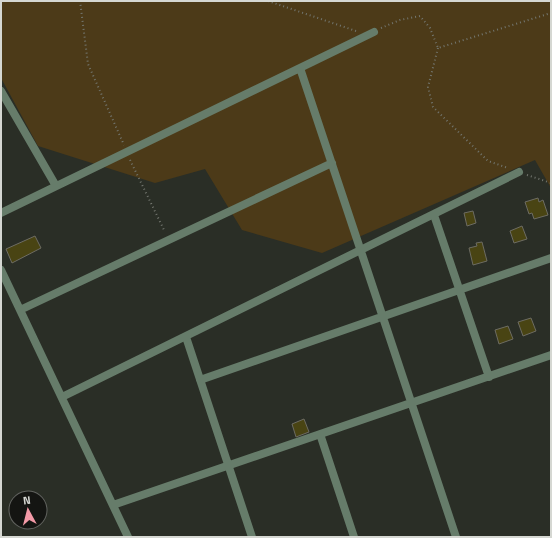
<svg xmlns="http://www.w3.org/2000/svg" width="552" height="538" font-family="'Titillium Web',sans-serif">
	<style>
		.green { fill: #4c3a18 }
		.building { fill: #494413; stroke: #6d6c63 }
		.lines { fill: none; stroke-linecap: round; stroke-linejoin: round }
		.path { stroke: #73766f; stroke-width: 2; stroke-dasharray: 1 3; stroke-linecap: butt }
		.minor { stroke: #667c6a; stroke-width: 8 }
	</style>
	<rect width="100%" height="100%" fill="#2a2e26"/>
	<path class="green" d="M1,1h550v187l-16,-28 -213,93 -80,-23 -37,-61 -50,14 -117,-37 -37,-68z"/>
	<path class="building" d="M538,198l1,4 4,-2 5,15 -14,4 -2,-6 -3,1 -4,-12z
		M473,211l3,12 -9,3 -3,-13z
		M522,226l5,13 -13,4 -4,-12z
		M35,236l6,12 -29,15 -6,-14z
		M482,242l5,19 -14,4 -4,-17 8,-2 -1,-3z
		M531,318l5,13 -13,5 -5,-14z
		M508,326l5,13 -14,5 -4,-14z
		M304,419l5,13 -13,5 -4,-13z"/>
	<g class="lines">
		<path class="path" d="M80,1l8,63 36,81
			M268,1l88,30
			M381,28l19,-8 20,-4 10,12 8,20 113,-35
			M438,48l-10,39 5,20 55,54 20,7
			M130,160l35,72
			M527,175l24,8v2"/>
		<path class="minor" d="M300,68l156,469
			M1,91l55,95
			M1,213l373,-181
			M434,215l55,162
			M1,270l127,267
			M20,310l312,-147
			M186,337l66,200
			M200,380l351,-122
			M62,397l457,-225
			M320,434l34,103
			M113,505l438,-150"/>
	</g>
	<rect width="552" height="538" fill="none" stroke="#d5d7d2" stroke-width="4"/>
	<g transform="translate(28 510) rotate(353)"><circle r="19" fill="#141512" stroke="#61635f"/>
	<path d="M0-3L7 15L0 10L-7 15Z" fill="#f39aa7"/>
	<text y="-6" font-size="11" font-weight="bold" text-anchor="middle" fill="#d5d7d2">N</text>
	</g>
</svg>
